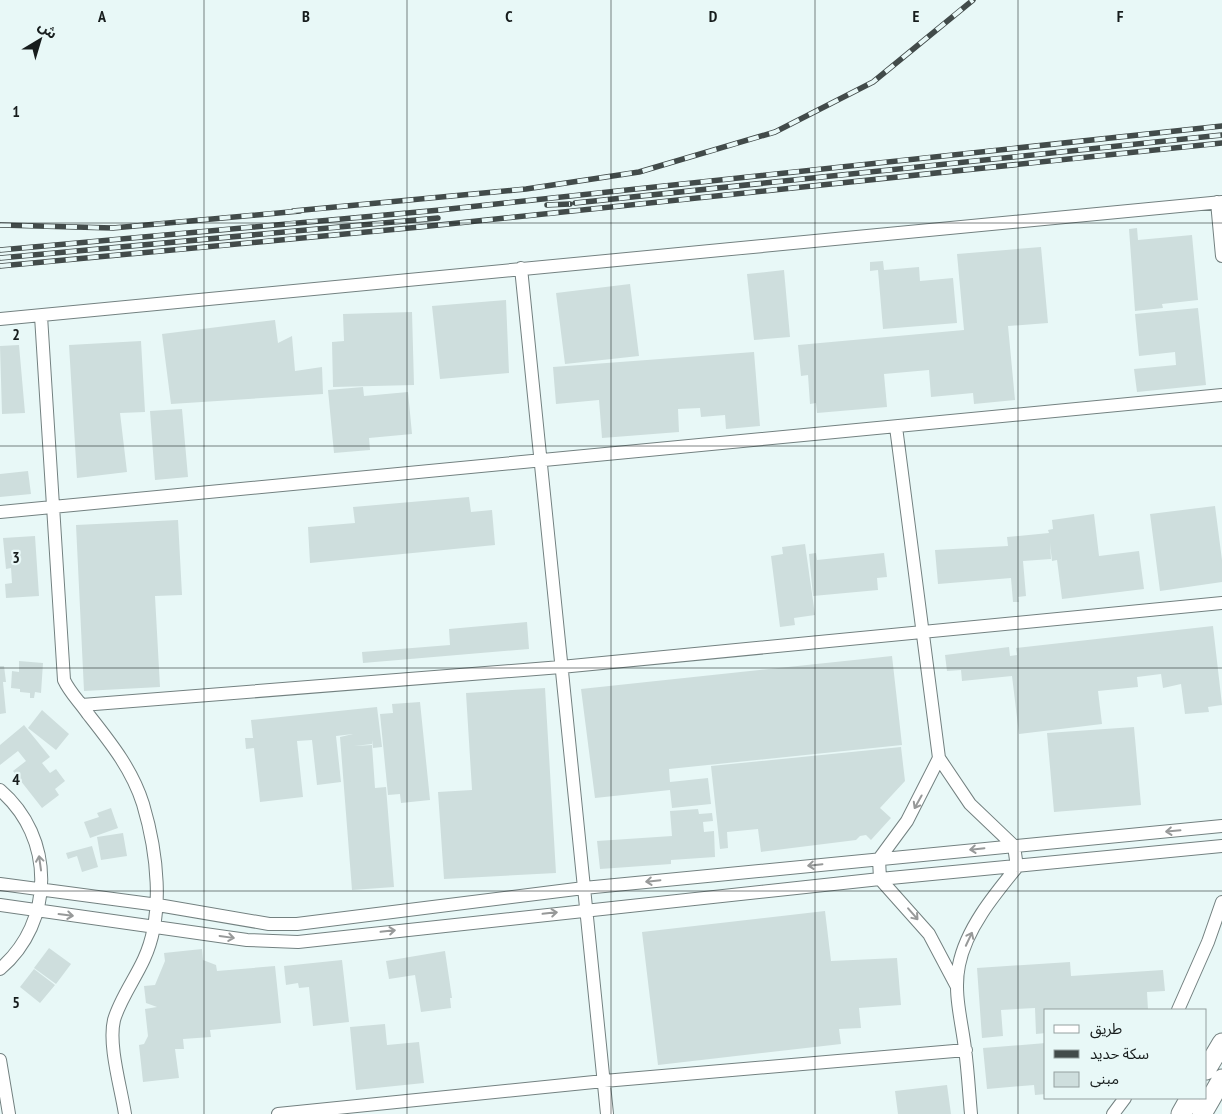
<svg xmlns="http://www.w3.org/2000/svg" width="1222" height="1114" font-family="'PT Sans Narrow','Noto Sans Arabic',sans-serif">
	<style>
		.building { fill: #cededd }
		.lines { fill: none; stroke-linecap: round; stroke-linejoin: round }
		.minor-casing { stroke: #738180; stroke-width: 14 }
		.highway-casing { stroke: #738180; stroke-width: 21 }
		.minor { stroke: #fff; stroke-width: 12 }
		.highway { stroke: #fff; stroke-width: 19 }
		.rail-casing { stroke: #424b4a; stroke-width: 5.5 }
		.rail { stroke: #e8f8f7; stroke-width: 4; stroke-dasharray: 11; stroke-linecap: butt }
		.oneway { stroke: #979999 }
		.grid { fill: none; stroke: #171d1d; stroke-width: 1; stroke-opacity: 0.55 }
		.grid-label { font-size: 16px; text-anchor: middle; font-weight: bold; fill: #171d1d; stroke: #e8f8f7; stroke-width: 4.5; stroke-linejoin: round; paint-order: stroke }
	</style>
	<rect width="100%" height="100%" fill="#e8f8f7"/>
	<path class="building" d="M1137,228l1,12 54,-5 6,65 -36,4 1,4 -28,3 -6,-82z
		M1041,247l7,76 -40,3 7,74 -41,4 -1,-11 -42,4 -2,-27 -45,4 3,33 -70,6 -1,-10 -6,1 -2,-29 -7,1 -3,-31 166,-15 -7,-76z
		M883,261l1,9 35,-3 1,14 33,-3 4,45 -74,6 -5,-59 -8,1v-9z
		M784,270l6,67 -36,3 -7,-66z
		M630,284l9,72 -74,8 -9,-71z
		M506,300l3,73 -69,6 -8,-73z
		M1198,308l8,77 -69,7 -3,-23 42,-4 -1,-13 -36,4 -4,-42z
		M412,312l2,73 -81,2 -1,-45 12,-1 -1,-27z
		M275,320l3,23 14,-7 3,35 27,-4 1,27 -152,10 -9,-70z
		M141,341l4,71 -25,1 7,59 -50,6 -8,-133z
		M19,345l6,68 -23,1 -2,-68z
		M754,352l6,74 -34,3 -1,-14 -24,2 -1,-9 -22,1 1,23 -77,6 -3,-38 -43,4 -3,-37z
		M363,387l1,9 44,-4 4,42 -43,4 1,12 -36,3 -6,-63z
		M182,409l6,68 -33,3 -5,-69z
		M28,471l3,23 -31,3v-23z
		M469,497l2,15 21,-2 3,35 -185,18 -2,-36 47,-4 -2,-16z
		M1215,506l7,54v22l-62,9 -10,-77z
		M1094,514l5,42 40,-5 5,38 -82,10 -5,-39 -5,1 -2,-18 1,16 -28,2 3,35 -8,1 1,5h-6l-2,-24 -73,6 -3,-34 73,-4 -1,-9 42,-4 -1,-3 5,-1 -1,-9z
		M178,520l4,75 -27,1 5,91 -76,4 -8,-166z
		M35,536l4,60 -33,2 -1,-14 7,-1 -1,-15 -5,1 -3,-31z
		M805,544l10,71 -21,3 1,7 -15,2 -9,-71 12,-2 -1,-7z
		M816,553l1,7 67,-7 3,24 -10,1 1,12 -65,6 -4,-42z
		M527,622l2,27 -166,14 -1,-11 88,-7 -1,-16z
		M1213,626l9,79 -14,2 1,5 -24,2 -4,-30 -18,4 -2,-14 -24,3 1,10 -40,4 4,33 -83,10 -7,-58 -50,5 -1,-11 -14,1 -2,-16 64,-8 1,9 7,-1 -1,-7z
		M892,656l10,89 -233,24 1,13 38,-4 3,26 -39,4 -2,-18 -75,8 -14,-109z
		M19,661l24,2 -2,30 -6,-1 -1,6h-4v-5l-10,-1v-3l-9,-1 1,-17 7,1z
		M0,666h4l2,16h-3l3,31 -6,1z
		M545,688l11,185 -112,6 -6,-87 34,-2 -6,-97z
		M420,702l10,98 -29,3 -1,-9 -12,1 -8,-81 13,-1 -1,-9z
		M377,707l5,40 -9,1 -1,-8v4l-18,2 18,-1 3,43 11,-1 8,100 -42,3 -12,-153 13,-3 -17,2 5,46 -24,3 -5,-45 -15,1 6,56 -43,5 -6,-54 -8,1 -1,-11h8l-2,-18z
		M42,710l27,24 -13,16 -28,-22z
		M24,725l26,32 -8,6 8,10 6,-4 9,12 -10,8 4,6 -17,13 -29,-37 13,-10 -8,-10 -18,14v-20z
		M1134,727l7,78 -87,7 -7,-79z
		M901,747l4,34 -25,27 11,10 -20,22 -5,-5 -6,1 -4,4 -95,12 -3,-23 -31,3 1,16 -8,1 -9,-83z
		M111,808l7,20 -28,10 -6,-16 15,-5 -2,-4z
		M698,809l1,5 13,-1 1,8 -10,1 1,10 10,-1 1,26 -44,3v4l-71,5 -3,-28 75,-5 -2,-25z
		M123,833l4,23 -26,4 -4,-23z
		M92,846l6,21 -16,5 -5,-16 -9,3 -2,-6z
		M825,911l6,50 66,-3 4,47 -42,3 2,20 -22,1 2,15 -183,21 -16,-133z
		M49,948l22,16 -15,20 -22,-16z
		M202,949l1,11 13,5 1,6 58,-5 6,57 -71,7 1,7 -28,2 1,10h-9l4,29 -36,4 -4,-37 5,-1 4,-8 -3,-27 12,-2 -11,-4 -2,-17 11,-1 10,-24 -1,-8z
		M445,951l7,47h-2l1,10 -30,4 -6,-37 -26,4 -3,-18z
		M342,960l7,62 -36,4 -4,-39 -10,1 -1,-5 -12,2 -2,-19z
		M1070,962l1,14 92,-6 2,21 -18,1 1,18h-102v23l-10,1 -1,-26 -34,2 2,26 -21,2 -5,-70z
		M34,969l21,16 -15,18 -20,-16z
		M385,1024l2,21 32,-3 5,41 -68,7 -6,-63z
		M1046,1043v51l-11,1 -1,-10 -47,4 -4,-41z
		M947,1085l4,29h-53l-3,-23z"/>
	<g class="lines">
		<g class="minor-casing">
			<path id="minor" d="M1217,202l5,54
				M521,268l86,846
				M41,316l23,364c6,13 16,22 24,34 22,28 44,55 55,90 14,47 22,110 1,155 -9,20 -24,40 -30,61 -6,25 7,68 11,94
				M0,319l1222,-117
				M896,427l43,331 31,46 44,42 3,21c-23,28 -51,62 -58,98 -6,28 3,57 6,84 3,22 4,43 6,65
				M0,512l1222,-117
				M82,705l479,-38 661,-64
				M939,758l-32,63 -28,38 1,20 49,55 27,51
				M0,790c55,47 55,132 0,179
				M0,884l158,21 111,19h28l287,-36 638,-62
				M0,905l247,35 51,2 582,-63 342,-33
				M1178,1010l30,-68 14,-40
				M0,1060l9,54
				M278,1114l326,-33 362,-31
				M1113,1114l12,-16"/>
		</g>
		<g class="highway-casing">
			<path id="highway" d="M1206,1070l16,-27
				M1181,1114l9,-16
				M1202,1114l20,-35"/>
		</g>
		<use href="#minor" class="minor"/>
		<use href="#highway" class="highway"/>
		<g class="rail-casing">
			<path id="rail" d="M575,203l647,-68
				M547,205l23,-1
				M293,211l233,-22 113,-17 136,-40 98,-50 100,-82
				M0,225l113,3 187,-17
				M0,250l440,-40 782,-84
				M0,258l438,-40
				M0,266l420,-39 802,-84"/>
		</g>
		<use href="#rail" class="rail"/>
	</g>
	<defs><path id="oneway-shaft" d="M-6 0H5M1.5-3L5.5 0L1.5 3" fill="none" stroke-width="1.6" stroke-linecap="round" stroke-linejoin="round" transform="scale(1.25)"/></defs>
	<g class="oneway">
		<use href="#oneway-shaft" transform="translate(918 802) rotate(119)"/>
		<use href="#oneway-shaft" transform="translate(1173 831) rotate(175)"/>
		<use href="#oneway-shaft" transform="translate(977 849) rotate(174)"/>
		<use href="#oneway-shaft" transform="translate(40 863) rotate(-98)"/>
		<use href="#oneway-shaft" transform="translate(815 865) rotate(174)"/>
		<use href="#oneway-shaft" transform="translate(653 881) rotate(174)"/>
		<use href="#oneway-shaft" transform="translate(550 913) rotate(-6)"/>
		<use href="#oneway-shaft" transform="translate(913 914) rotate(49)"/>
		<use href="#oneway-shaft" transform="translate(66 915) rotate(7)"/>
		<use href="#oneway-shaft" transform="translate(388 931) rotate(-6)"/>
		<use href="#oneway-shaft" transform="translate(227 937) rotate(8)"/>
		<use href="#oneway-shaft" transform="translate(969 939) rotate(-65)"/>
	</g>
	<path class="grid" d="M204,0v1114M407,0v1114M611,0v1114M815,0v1114M1018,0v1114M0,223h1222M0,446h1222M0,668h1222M0,891h1222"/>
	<g class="grid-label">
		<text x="102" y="22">A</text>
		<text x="306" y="22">B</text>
		<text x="509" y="22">C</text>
		<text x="713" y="22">D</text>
		<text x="916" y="22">E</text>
		<text x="1120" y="22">F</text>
		<text x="16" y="117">1</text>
		<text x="16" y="340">2</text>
		<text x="16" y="563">3</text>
		<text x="16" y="785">4</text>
		<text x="16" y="1008">5</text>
	</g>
	<rect x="1044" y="1009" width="162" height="90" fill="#e8f8f7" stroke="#94a0a0"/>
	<rect x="1054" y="1025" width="25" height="8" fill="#ffffff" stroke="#94a0a0"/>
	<text x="1090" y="1034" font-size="15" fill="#171d1d">طريق</text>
	<rect x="1054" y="1050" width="25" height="8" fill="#424b4a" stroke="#94a0a0"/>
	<text x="1090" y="1059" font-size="15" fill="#171d1d">سكة حديد</text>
	<rect x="1054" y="1072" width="25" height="15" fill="#cededd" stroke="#94a0a0"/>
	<text x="1090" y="1084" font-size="15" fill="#171d1d">مبنى</text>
	<g transform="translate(40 40) rotate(38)" stroke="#e8f8f7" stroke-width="4" paint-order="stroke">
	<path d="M0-4L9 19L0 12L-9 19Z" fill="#171d1d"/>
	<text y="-8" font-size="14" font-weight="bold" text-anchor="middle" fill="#171d1d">ش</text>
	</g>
</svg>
